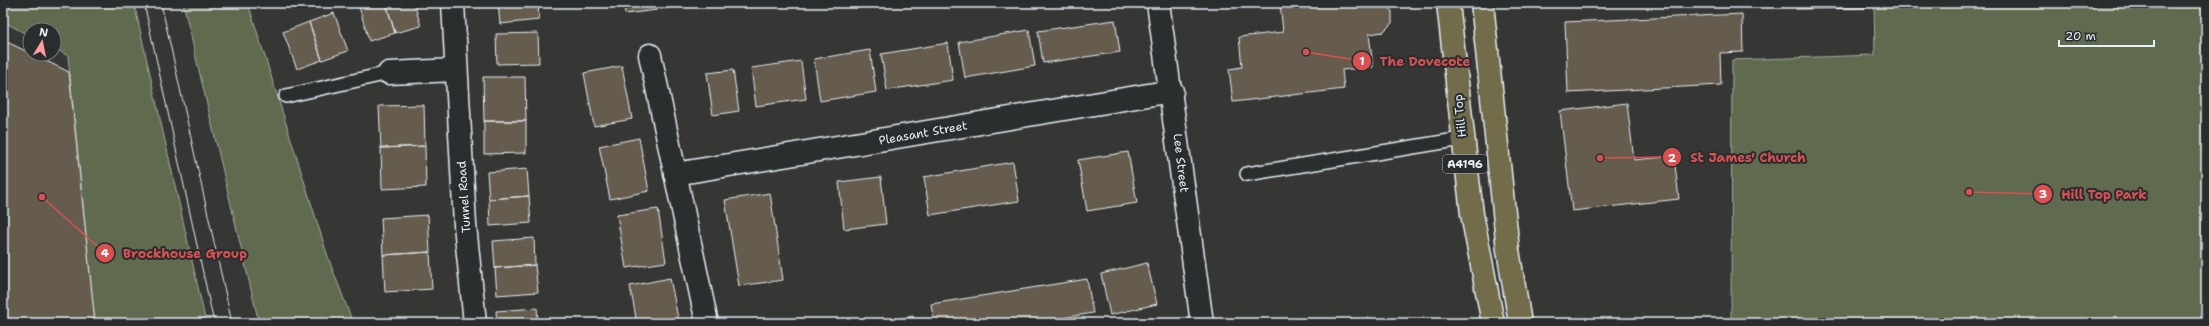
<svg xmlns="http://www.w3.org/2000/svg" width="2209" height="326" font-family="'Shantell Sans',sans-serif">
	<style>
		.green { fill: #616a50; stroke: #a4aea4 }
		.building { fill: #665b4d; stroke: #e8f1f8 }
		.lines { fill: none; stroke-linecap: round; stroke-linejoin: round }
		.lane-casing { stroke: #e8f1f8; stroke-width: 16 }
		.street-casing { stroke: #e8f1f8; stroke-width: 25 }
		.primary-casing { stroke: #e8f1f8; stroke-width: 25 }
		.lane { stroke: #2a2d2e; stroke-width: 13 }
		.street { stroke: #2a2d2e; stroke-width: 22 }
		.primary { stroke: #736c4b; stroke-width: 22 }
		.tram { stroke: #e8f1f8; stroke-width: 1 }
		.labels { text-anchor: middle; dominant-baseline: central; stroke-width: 4; stroke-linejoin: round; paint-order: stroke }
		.shield { fill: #2a2d2e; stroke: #afb6bb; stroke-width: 1 }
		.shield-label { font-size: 11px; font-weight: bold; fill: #e8f1f8 }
		.street-label { font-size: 12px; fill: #e8f1f8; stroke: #2a2d2e }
		.leader { fill: none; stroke: #da5052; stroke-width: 1.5 }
		.callout-dot { fill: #da5052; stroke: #2a2d2e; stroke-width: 1.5 }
		.mark-label { font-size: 12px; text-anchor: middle; font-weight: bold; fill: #fff }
		.callout-label { font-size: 13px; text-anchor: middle; font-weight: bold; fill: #da5052; stroke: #2a2d2e; stroke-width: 4; stroke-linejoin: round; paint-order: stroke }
	</style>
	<rect width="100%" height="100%" fill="#363634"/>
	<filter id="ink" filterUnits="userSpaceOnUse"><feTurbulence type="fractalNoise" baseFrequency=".025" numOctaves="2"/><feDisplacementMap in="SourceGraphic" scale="8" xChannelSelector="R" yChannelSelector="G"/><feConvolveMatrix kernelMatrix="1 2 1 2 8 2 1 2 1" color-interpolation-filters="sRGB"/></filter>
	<g filter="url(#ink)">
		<path class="green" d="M3,3h131l72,320h-111l-27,-267 -14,-8v-18h-24v6l-26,-14z
			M183,3h65l81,257 24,63h-94z
			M1874,3h332v320h-475l1,-263 143,-5z"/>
		<path class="building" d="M358,3h28l9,30 -26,8z
			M386,3h28l7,23 -26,7z
			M498,3h40l1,17 -39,4z
			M624,3h33v7l-32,4z
			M661,3h34l-33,6z
			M1280,3h91v4l15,-1 6,5v12l-9,9 -14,2 4,33 -31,3 2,19 -111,13 -4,-33 13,-2 -3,-30 44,-5z
			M1796,3h70v5l-70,1z
			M334,13l14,38 -26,9 -13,-38z
			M1742,14l1,38 -23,1 1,32 -153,8 -3,-71z
			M1115,20l5,32 -77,11 -5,-32z
			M309,22l13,38 -25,9 -14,-37z
			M1029,30l6,36 -70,12 -6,-36z
			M538,33l1,30 -42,1 -1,-30z
			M3,40l66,32 26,251h-92z
			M948,43l5,37 -66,10 -6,-36z
			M870,50l6,42 -56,9 -6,-42z
			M801,61l5,38 -50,7 -5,-38z
			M622,66l10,53 -38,7 -10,-53z
			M733,70l6,41 -26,4 -6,-42z
			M483,77h42l1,44h-42z
			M1627,103l7,57 40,-4 5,43 -107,12 -12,-100z
			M424,105l1,41 -44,2 -2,-42z
			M484,121h42v32l-42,1z
			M639,138l10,53 -39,8 -11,-53z
			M425,146l1,41 -44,2 -1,-41z
			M1128,152l9,51 -50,8 -9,-51z
			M1013,162l6,39 -89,14 -6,-38z
			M527,169l2,27 -40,3 -2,-27z
			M881,177l5,47 -42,5 -5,-47z
			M770,193l13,87 -44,6 -14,-86z
			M529,196l2,27 -41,3 -1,-27z
			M658,209l8,53 -40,6 -9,-53z
			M428,215l2,37 -47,3 -2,-37z
			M534,238l1,27 -40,3 -2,-27z
			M430,252l2,37 -47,3 -2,-37z
			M1147,263l10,41 -47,11 -9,-41z
			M535,265l3,27 -41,3 -2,-27z
			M670,278l9,45h-42l-7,-37z
			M1087,279l6,34 -63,10h-96l-3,-19z
			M537,308l1,15h-41l-1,-12z
			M913,316l2,7h-42z"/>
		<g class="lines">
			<g class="lane-casing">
				<path id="lane" d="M286,96l103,-23
					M1247,174l215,-35"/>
			</g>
			<g class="street-casing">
				<path id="street" d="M453,3l12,222 10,98
					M1158,3l44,320
					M650,55l57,268
					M389,73l67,-3
					M675,174l497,-83"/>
			</g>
			<g class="primary-casing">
				<path id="primary" d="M1448,3l24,211 21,109
					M1482,3l26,247 12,73"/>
			</g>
			<use href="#lane" class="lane"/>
			<use href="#street" class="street"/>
			<use href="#primary" class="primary"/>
			<path class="tram" d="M144,3l70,320
				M161,3l71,320"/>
		</g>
	</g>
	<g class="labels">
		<rect class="shield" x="1443" y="155" width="44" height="18" rx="3"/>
		<g class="shield-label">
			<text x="1465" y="164">A4196</text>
		</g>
		<g class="street-label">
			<text transform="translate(1460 116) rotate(-96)">Hill Top</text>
			<text transform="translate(923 133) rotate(-10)">Pleasant Street</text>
			<text transform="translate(1181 163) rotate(83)">Lee Street</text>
			<text transform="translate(464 197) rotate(-94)">Tunnel Road</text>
		</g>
	</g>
	<path class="leader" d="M1306 52L1362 61M1600 158L1672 157M1969 192L2043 194M42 197L105 253"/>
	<g class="callout-dot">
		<circle cx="1306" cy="52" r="4"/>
		<circle cx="1600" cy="158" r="4"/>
		<circle cx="1969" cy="192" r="4"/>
		<circle cx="42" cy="197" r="4"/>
		<circle cx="1362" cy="61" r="10"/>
		<circle cx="1672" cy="157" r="10"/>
		<circle cx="2043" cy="194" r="10"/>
		<circle cx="105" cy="253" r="10"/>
	</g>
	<g class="mark-label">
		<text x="1362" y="65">1</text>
		<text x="1672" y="162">2</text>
		<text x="2043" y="198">3</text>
		<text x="105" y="257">4</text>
	</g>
	<g class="callout-label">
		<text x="1425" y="66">The Dovecote</text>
		<text x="1748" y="162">St James' Church</text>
		<text x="2104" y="199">Hill Top Park</text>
		<text x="185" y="258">Brockhouse Group</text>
	</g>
	<rect width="2209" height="326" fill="none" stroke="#2a2d2e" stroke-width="16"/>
	<rect x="8" y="8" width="2193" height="310" fill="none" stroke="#e8f1f8" stroke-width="1.5" filter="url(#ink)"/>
	<g transform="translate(42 42) rotate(10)"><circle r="19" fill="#2a2d2e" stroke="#767b7f"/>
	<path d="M0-3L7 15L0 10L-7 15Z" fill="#ff9aa2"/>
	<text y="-6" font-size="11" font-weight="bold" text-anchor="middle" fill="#e8f1f8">N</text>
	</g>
	<path d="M2059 40v6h95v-6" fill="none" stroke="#e8f1f8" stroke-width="2"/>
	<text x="2065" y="40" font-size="12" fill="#e8f1f8" stroke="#2a2d2e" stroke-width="3" paint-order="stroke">20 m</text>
</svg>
